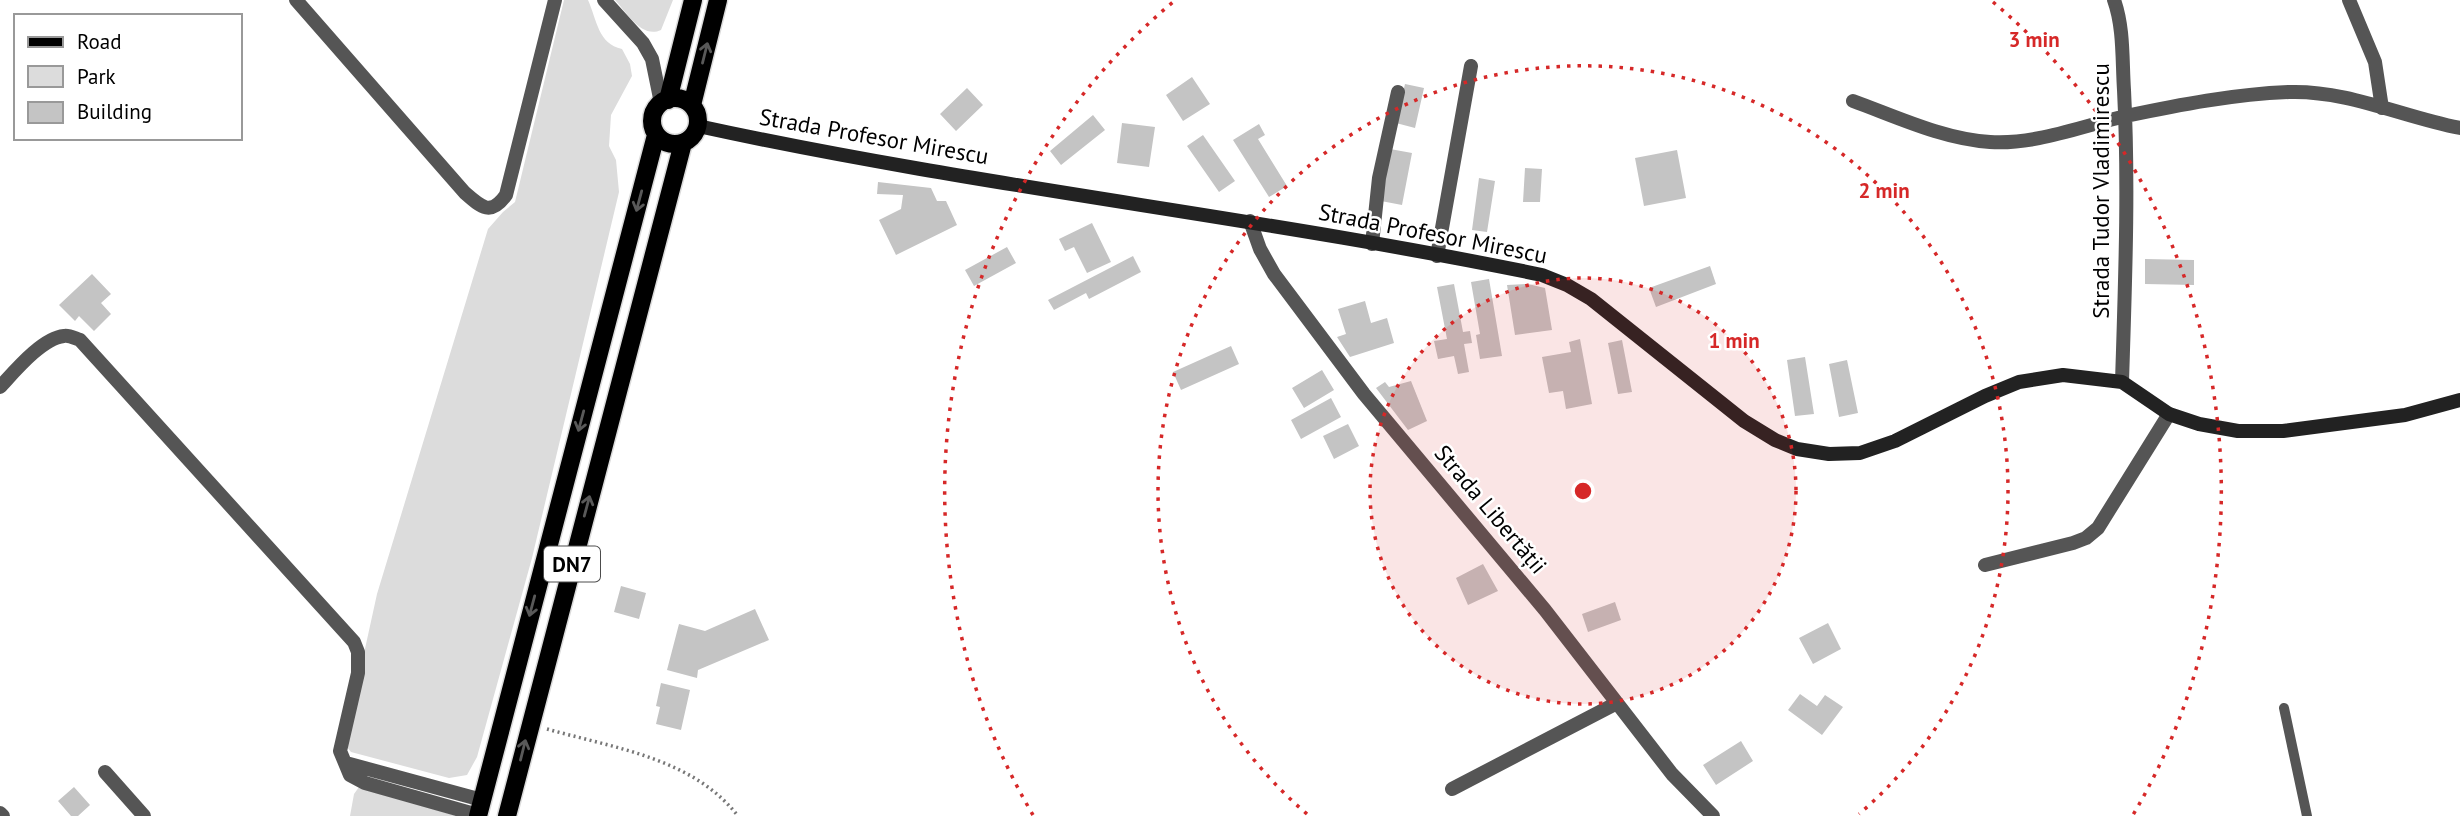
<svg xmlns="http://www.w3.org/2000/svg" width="2460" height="816" font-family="'PT Sans',sans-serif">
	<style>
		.green { fill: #dcdcdc }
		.building { fill: #c4c4c4 }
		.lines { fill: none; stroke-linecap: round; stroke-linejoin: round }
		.primary-casing { stroke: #dbdbdb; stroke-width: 21 }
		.path { stroke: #777; stroke-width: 3.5; stroke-dasharray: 2 3.5; stroke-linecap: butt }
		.lane { stroke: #555; stroke-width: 10 }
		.street { stroke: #555; stroke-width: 14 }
		.secondary { stroke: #222; stroke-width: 14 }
		.primary { stroke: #000; stroke-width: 18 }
		.oneway { stroke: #595959 }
		.ring { fill: none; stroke: #d62828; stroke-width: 3.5; stroke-dasharray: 3.5 7 }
		.labels { text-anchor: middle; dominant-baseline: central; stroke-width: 5; stroke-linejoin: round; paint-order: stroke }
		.shield { fill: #fff; stroke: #4c4c4c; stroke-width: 2 }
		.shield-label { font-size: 21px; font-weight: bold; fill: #000 }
		.street-label { font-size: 23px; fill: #000; stroke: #fff }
		.centre { fill: #d62828; stroke: #fff; stroke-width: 3.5 }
		.ring-label { font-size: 21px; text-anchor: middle; font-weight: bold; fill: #d62828; stroke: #fff; stroke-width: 5; stroke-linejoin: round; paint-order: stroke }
	</style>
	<rect width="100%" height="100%" fill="#fff"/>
	<path class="green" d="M564,0h24c9,20 10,44 34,49l8,15 2,12 -21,39 -2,31 7,14 3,32 -87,366 -55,199 -10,18 -18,3 -98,-26 -5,-6 -1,-6 32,-146 111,-365 15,-17 12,-10z
		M615,0h58l-12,30c-19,9 -34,-17 -46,-30z
		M359,787l98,29h-107l4,-22z"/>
	<path class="building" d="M1192,77l18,27 -27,17 -17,-26z
		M1405,84l19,4 -9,40 -19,-5z
		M967,88l16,17 -27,26 -16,-17z
		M1093,115l12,15 -44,35 -11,-14z
		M1122,123l33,4 -6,40 -32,-4z
		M1259,124l6,11 -7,4 29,47 -18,11 -36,-57z
		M1203,135l32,46 -16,11 -32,-46z
		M1390,149l22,4 -10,52 -21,-4z
		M1677,150l9,48 -42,8 -9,-48z
		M1525,168l17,1 -2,33h-17z
		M1479,178l16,3 -8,51 -15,-2z
		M878,182l53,6 6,13h9l11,24 -61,30 -17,-35 22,-11 2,-14 -26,-1z
		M1092,223l19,39 -24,11 -13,-26 -9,4 -6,-12z
		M1007,247l9,16 -42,23 -9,-16z
		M1133,256l8,16 -52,27 -3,-6 -32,17 -6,-10z
		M2145,259l49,1v25l-49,-1z
		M1710,266l6,18 -60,23 -7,-19z
		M92,274l19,20 -10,9 10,11 -17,17 -15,-15 -4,5 -16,-16z
		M1489,279l13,77 -22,3 -4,-24 4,-1 -9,-52z
		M1454,284l9,48 7,-1 2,12 -8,1 5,28 -11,2 -4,-18 -16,3 -4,-18 13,-2 -10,-52z
		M1528,284l17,4 7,42 -37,5 -8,-50z
		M1365,301l6,22 16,-5 7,25 -44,14 -13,-20 9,-3 -8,-25z
		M1580,339l12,65 -26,5 -3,-18 -14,2 -7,-36 29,-5 -2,-10z
		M1622,340l10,52 -14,2 -10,-51z
		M1231,346l8,18 -58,26 -8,-18z
		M1805,357l9,57 -19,2 -8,-56z
		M1847,360l11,53 -19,4 -10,-53z
		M1322,370l12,20 -30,18 -12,-20z
		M1411,381l16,40 -19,9 -32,-42 9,-6 4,5z
		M1331,398l10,19 -40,22 -10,-19z
		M1348,424l11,22 -25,13 -11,-23z
		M1483,564l15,27 -30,14 -12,-27z
		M621,586l25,7 -7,26 -25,-7z
		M1615,602l6,18 -33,12 -6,-18z
		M755,609l14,31 -71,30 -1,8 -30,-8 12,-46 26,7z
		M1828,623l13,26 -28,15 -14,-26z
		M661,683l29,7 -9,40 -25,-6 4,-17 -4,-1z
		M1800,694l17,12 8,-11 18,12 -21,28 -34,-25z
		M1741,741l12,20 -37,24 -13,-20z
		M74,787l16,18 -12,11h-7l-13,-15z"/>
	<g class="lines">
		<g class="primary-casing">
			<path id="primary" d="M652 121a23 23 0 1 1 46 0a23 23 0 1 1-46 0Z
				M668,100l25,-100
				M692,105l26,-105
				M478,816l178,-681
				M507,816l176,-673"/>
		</g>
		<path class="path" d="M547,729c67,19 146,29 191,87"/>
		<path class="lane" d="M2284,708l23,108"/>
		<path class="street" d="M296,0l169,193c17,15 26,23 41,2l49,-195
			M604,0l39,43 9,16 9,44
			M2114,0c10,28 8,60 10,90 5,97 1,195 -2,292
			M2349,0l26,62 7,46
			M1853,101c44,16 90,38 137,41 46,3 91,-16 136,-26 52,-11 109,-22 163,-24 58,-2 114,25 171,36
			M1250,221l10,28 14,25 90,120 181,216 127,164 41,42
			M1372,244l7,-66 19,-86
			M1437,256l34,-190
			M0,387c14,-15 42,-49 64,-51 5,-1 10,2 16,4l274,302 4,10v21l-18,78 10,24 15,8 113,32
			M1985,565l88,-22 13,-5 12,-10 71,-114
			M346,763l136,37
			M105,772l39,44
			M1452,789l165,-86
			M0,813l3,3"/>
		<path class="secondary" d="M698,126c279,61 564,91 844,149l25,10 24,14 153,122 31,19 22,9 32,5 31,-1 35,-12 90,-45 34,-14 44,-7 59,7 47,32 30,10 39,7h45l122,-16 55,-15"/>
		<use href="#primary" class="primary"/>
	</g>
	<defs><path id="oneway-shaft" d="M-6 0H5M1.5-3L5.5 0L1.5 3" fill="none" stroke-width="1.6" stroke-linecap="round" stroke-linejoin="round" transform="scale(1.75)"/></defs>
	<g class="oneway">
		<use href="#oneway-shaft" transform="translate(705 53) rotate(-76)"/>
		<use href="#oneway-shaft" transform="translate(639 201) rotate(105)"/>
		<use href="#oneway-shaft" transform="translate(581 421) rotate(105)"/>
		<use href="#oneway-shaft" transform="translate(587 506) rotate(-75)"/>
		<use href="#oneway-shaft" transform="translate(532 606) rotate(105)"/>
		<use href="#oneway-shaft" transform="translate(523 750) rotate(-76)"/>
	</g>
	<circle cx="1583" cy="491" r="213" fill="#d62828" fill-opacity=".12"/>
	<g class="ring">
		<circle cx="1583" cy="491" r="213"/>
		<path d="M1307 814A425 425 0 1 1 1859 814"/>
		<path d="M1033 815A638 638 0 0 1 1173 2M1993 2A638 638 0 0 1 2133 815"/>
	</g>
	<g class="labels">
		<rect class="shield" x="544" y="546.5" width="56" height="35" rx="5"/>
		<g class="shield-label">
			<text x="572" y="564">DN7</text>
		</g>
		<g class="street-label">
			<text transform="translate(874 136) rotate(10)">Strada Profesor Mirescu</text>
			<text transform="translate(2100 191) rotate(-90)">Strada Tudor Vladimirescu</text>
			<text transform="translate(1433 233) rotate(11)">Strada Profesor Mirescu</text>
			<text transform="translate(1491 509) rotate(50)">Strada Libertății</text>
		</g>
	</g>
	<circle cx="1583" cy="491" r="10" class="centre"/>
	<g class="ring-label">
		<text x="2034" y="47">3 min</text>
		<text x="1884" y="198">2 min</text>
		<text x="1734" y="348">1 min</text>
	</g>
	<rect x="14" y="14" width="228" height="126" fill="#ffffff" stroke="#999999" stroke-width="2"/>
	<rect x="28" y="37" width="35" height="10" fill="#000000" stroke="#999999" stroke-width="2"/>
	<text x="77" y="49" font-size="21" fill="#000000">Road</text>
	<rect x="28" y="66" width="35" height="21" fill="#dcdcdc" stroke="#999999" stroke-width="2"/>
	<text x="77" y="84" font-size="21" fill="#000000">Park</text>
	<rect x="28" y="102" width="35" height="21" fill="#c4c4c4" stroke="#999999" stroke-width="2"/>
	<text x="77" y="119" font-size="21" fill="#000000">Building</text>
</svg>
